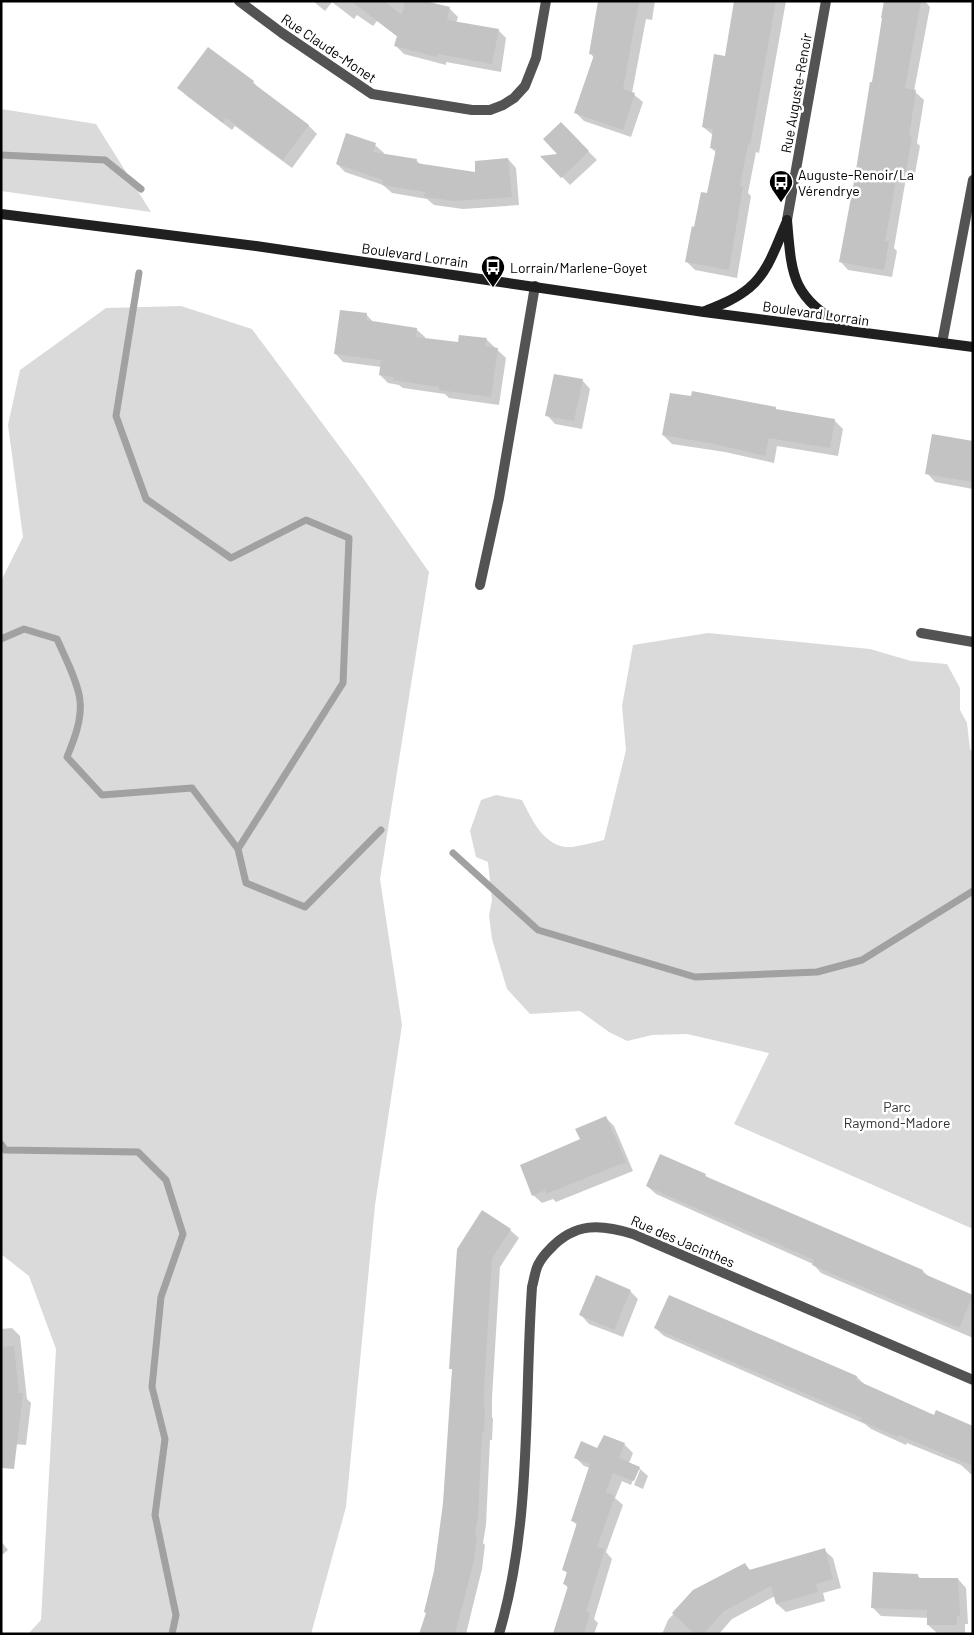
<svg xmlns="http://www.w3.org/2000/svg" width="974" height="1635" font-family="Barlow,sans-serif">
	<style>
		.green { fill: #dadada }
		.shadow { fill: #0003 }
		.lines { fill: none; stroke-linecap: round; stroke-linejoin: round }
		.stream { stroke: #a1a1a1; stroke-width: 7 }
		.building { fill: #c3c3c3 }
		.lane { stroke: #535353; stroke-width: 10 }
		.street { stroke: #535353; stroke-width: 10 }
		.secondary { stroke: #202020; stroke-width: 10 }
		.labels { text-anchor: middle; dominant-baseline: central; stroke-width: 5; stroke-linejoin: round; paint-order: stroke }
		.street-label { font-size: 14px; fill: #000; stroke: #fff }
		.poi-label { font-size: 14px; fill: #000; stroke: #fff; text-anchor: start }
		.park-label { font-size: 14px; fill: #313131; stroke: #fff }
	</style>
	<rect width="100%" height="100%" fill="#fff"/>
	<path class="green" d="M1,109l95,15 55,88 -150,-21z
		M181,306l71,23 111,149 66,94 -49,307 22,146 -27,180 -29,302 -35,127h-283l13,-14 15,-271 -27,-73 -28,-22v-673l22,-44 -15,-112 12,-55 86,-62z
		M708,633l162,16 41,12 36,3 13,24v22l7,13 3,26 3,4v476l-239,-105 35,-71 -82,-19 -35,1 -25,6 -18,-9 -29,-21 -50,3 -23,-25 -15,-50 -3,-24 3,-15 -4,-38 -12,-5 -6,-26 11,-31 15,-5 26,5c10,19 20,44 44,47 8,1 29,-5 38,-7l22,-90 -4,-44 11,-61z"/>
	<path class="shadow" d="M313,1h106l30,7 9,9 -2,6 42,7 8,8 -5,34 -55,-10v3l-42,-11 -8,-8 2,-9 -21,-16 -4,5 -16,-11 -3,4 -22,-17 -7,9z
		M599,1h56l-3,19 -6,-1 -14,74 11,9 -12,35 -47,-16 -8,-8 18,-55 -4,-5z
		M735,1h51l-27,152 -3,-1 -8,41 3,3 -14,82 -42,-8 -9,-9 9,-33 13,-33 9,-42 -6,-5 2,-13 -10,-8 23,-70z
		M885,1h40l5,6 -16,84 10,9 -7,43 3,3 -6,33 -8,-1 -12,70 3,3 -5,26 -44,-7 -8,-9 44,-242z
		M253,82l8,9 48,35 8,8 -25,34 -57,-42 -3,4 -45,-34 -8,-8z
		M561,124l36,36 -27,25 -27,-28 16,-1z
		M375,145l9,8 -1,2 33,5 5,5 56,8 31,-14 8,9 3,37 -56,4 -29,-4 -7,-6 -35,-6 -9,-8 -38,-13 -8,-8z
		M366,314l8,9 42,6 9,8v2l34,5 27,-5 20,19 -7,47 -50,-7 -4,-4 -42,-6 -4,-3 -11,-2 -8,-8 1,-8 -38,-5 -8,-9z
		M582,380l8,9 -8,40 -27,-5 -8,-9z
		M777,411l57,9 9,9 -5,27 -61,-10 -3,17 -49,-11 -53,-8 -9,-9z
		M973,443v46l-38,-7 -8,-9z
		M606,1118l8,8 19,45 -77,31 -3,-3 -11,4 -9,-8 46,-54z
		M705,1175l5,5 213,91 6,6 44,20v41l-152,-65 -8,-9 -157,-70 -9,-8z
		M510,1230l9,8 -19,29 -8,131v19l1,2 -1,21h-2l-4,85 -3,18 2,2 -3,24 -16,65h-46l7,-21 8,-42 9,-68 9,-132 -2,-3 7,-119z
		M630,1291l8,8 -15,38 -34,-13 -8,-9z
		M12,1328l8,8 7,63 4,4 -5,42 -25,-2v-114z
		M655,1328l202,49 8,8 69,32 39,14v45l-12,-11 -54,-22 -1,2 -35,-16 -6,-5 -201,-88z
		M624,1444l9,9 -4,10 10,5 9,8 -5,13 -9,-4 6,-15h-3l-6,15 -9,-4 -7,17 8,7 -17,47 6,7 -18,60 4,4 -4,11h-41l15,-46 -3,-4 3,-10 -4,-4 14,-44 -6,-6 18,-52 -6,-2 -8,-8 22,-8z
		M1,1541l7,9 -7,6z
		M824,1550l9,8 8,30 -18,5 2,8 -39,11 -9,-8 -2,-8 -43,23 -13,15h-57l6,-14 26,-29 51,-27 6,7z
		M917,1575l4,4h37l8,9 2,36h-3v9h-28l-9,-8 1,-7 -48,-2 -9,-9z"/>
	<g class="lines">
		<path class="stream" d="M1,155l104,5 36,29
			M139,273l-23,143 30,83 85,59 75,-38 43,18 -6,145 -105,166
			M1,639l23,-10 33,10c7,16 22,45 23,62 2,19 -6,39 -13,56l35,38 90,-7 46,61 8,34 59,24 76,-77
			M453,853l85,77 157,47 122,-5 45,-12 111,-69
			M1,1144l4,6 133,2 28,28 17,54 -22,63 -9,90 13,52 -10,76 21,100 -4,19"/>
	</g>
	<path class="building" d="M351,1h33l18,14 3,-14h20l25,6 -3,13 52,9 -7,35 -54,-10 -1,3 -43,-11 3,-10z
		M598,1h41l-16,88 12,4 -12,37 -49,-17 20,-58 -5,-1z
		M734,1h42l-26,144 -2,-1 -8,42h3l-14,84 -44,-8 7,-36 2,1 7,-35 6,1 9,-44 -6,-1 3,-19 -11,-2 12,-73 11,2z
		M884,1h37l-16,87 11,2 -7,46 3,1 -6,34 -8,-1 -13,71h4l-5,29 -45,-8 16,-86 15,-94h2l10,-64h-1z
		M208,47l46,34 -1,2 56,42 -26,35 -57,-42 -3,5 -46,-35z
		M561,122l28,29 -28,27 -21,-22 17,-2 -14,-15z
		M346,133l30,10 -3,9 44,7 -1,4 59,9v-11l33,-3 4,39 -58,4 -30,-4 1,-5 -43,-7 1,-5 -47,-16z
		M340,310l27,3 -1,7 51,8 -1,9 42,5 1,-7 28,3 -2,8 13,2 -7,49 -52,-7v-3l-46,-7 1,-3 -15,-2 2,-15 -47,-6z
		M554,374l29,5 -9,42 -29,-5z
		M692,391l84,16v2l59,10 -5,29 -61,-10 -4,18 -50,-12 -53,-9 8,-42 21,3z
		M932,434l41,7v41l-48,-8z
		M606,1116l20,46 -80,32 -1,-4 -13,6 -12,-31 58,-25 2,-1 -5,-10z
		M660,1154l46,20 -1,2 218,94 -1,3 51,22 -14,33 -147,-63 2,-5 -168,-74z
		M482,1210l29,19 -19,29 -8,131v20h1l-1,23h-2l-4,84 -3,19h2l-3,25 -19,74h-36l7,-21 -2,-1 10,-41 9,-68 9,-134h-3l8,-120z
		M596,1275l35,15 -17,40 -35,-15z
		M669,1295l188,81 -1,4 78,35 2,-5 37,16v40l-74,-31 -1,2 -37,-16 1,-3 -208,-90z
		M14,1346l5,47h4l-9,76 -13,-1v-121z
		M604,1435l21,8 -6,15 21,9 -6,14 -21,-8 -7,19 9,4 -18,51 8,2 -19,63 4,1 -6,21h-31l15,-48 -5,-2 4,-12 -5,-2 15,-47 -6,-2 19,-57 -16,-6 7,-17 16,7z
		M825,1548l8,31 -17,5 2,8 -42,12 -5,-18 -47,25 -21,23h-8l-23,-21 21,-23 52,-27 4,7z
		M873,1572l45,2v4h40l2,38h-3v9h-30v-15l-56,-2z"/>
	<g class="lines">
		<path class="lane" d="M942,343l31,-163
			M480,585l19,-87 36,-212"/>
		<path class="street" d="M239,1l43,32 90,61 100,16h18l13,-5 11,-7 11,-12 11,-28 10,-57
			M787,220l39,-219
			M921,633l52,9
			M499,1634c33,-112 25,-231 33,-347 2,-7 3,-16 6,-22 3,-6 8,-12 12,-16 25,-27 51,-25 83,-15l340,146"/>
		<path class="secondary" d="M1,214l255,32 448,66 269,35
			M787,220c5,60 5,75 58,108
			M705,311c15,-6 31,-12 44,-23 20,-16 28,-45 38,-67"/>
	</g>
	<defs>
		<g id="bus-pin" transform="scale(1.25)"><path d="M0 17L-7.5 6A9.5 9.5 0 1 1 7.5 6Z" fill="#000" stroke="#fff"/><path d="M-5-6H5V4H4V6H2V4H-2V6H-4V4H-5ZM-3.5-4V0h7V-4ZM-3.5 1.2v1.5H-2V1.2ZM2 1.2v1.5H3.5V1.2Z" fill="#fff"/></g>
	</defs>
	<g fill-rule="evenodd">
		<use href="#bus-pin" x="781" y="182"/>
		<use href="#bus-pin" x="493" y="267"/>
	</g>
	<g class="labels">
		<g class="street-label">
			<text transform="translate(329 48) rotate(34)">Rue Claude-Monet</text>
			<text transform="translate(796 93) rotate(-80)">Rue Auguste-Renoir</text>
			<text transform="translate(415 255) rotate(8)">Boulevard Lorrain</text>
			<text transform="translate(816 313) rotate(8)">Boulevard Lorrain</text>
			<text transform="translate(683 1241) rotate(23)">Rue des Jacinthes</text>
		</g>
		<g class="poi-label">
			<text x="798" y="174">Auguste-Renoir/La<tspan x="798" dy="16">Vérendrye</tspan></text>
			<text x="510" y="267">Lorrain/Marlene-Goyet</text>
		</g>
		<g class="park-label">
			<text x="897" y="1106">Parc<tspan x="897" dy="16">Raymond-Madore</tspan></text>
		</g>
	</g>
	<rect width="974" height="1635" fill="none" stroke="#000000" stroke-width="5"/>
</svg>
